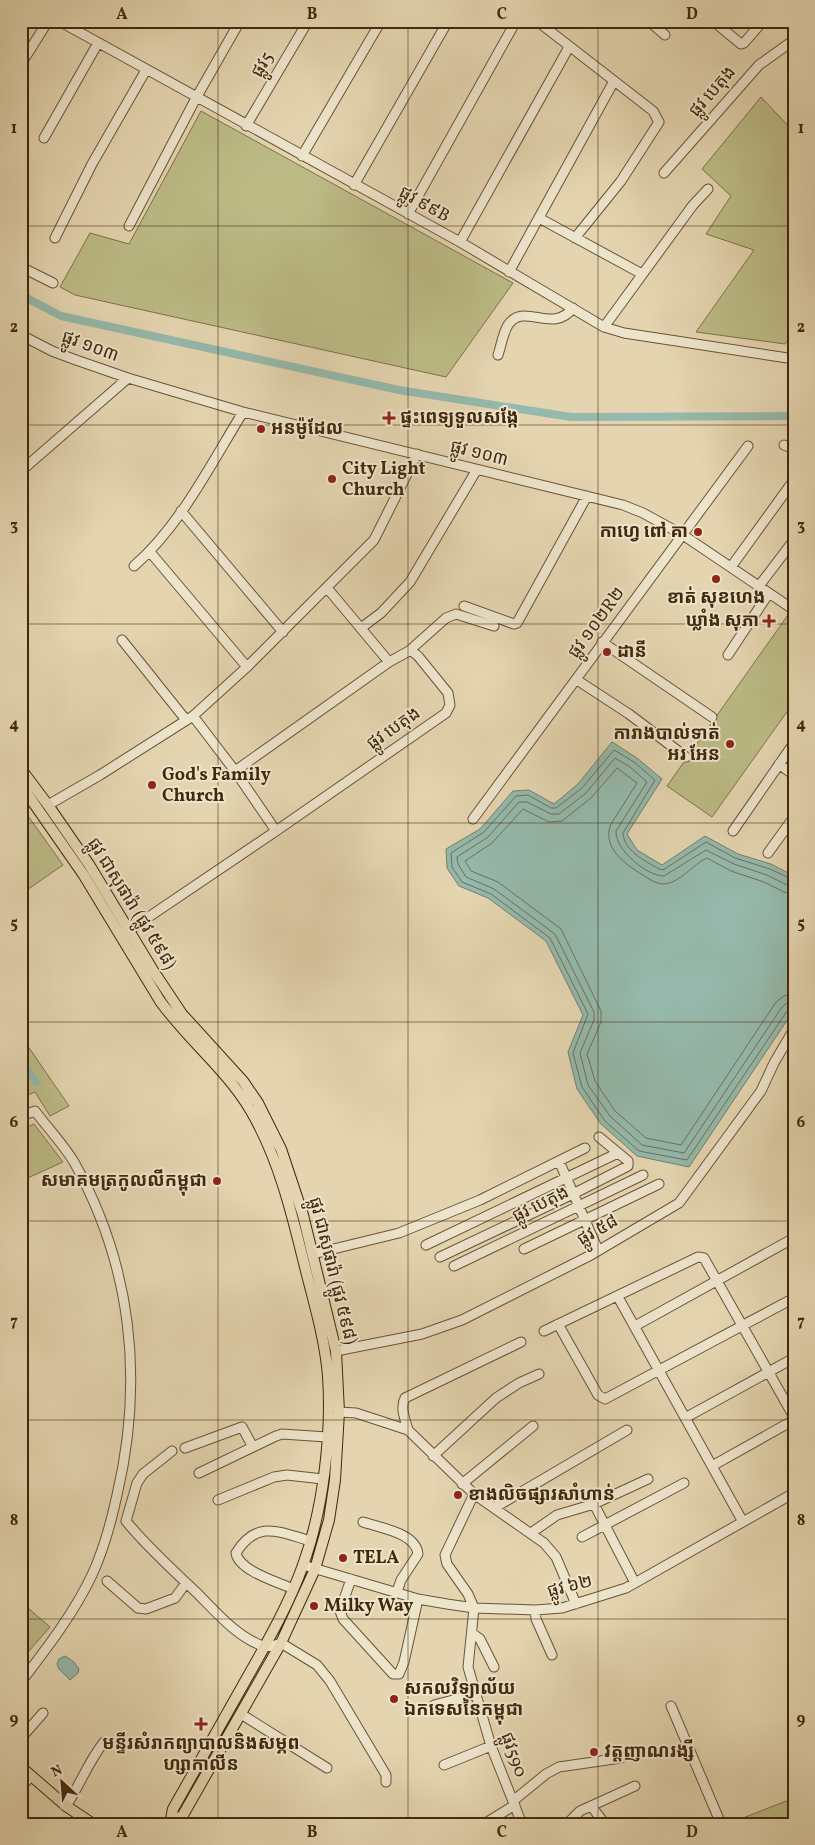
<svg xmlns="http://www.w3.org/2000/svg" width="815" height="1845" font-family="Vollkorn,'Noto Sans Khmer',serif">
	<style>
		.green { fill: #bcbb86; stroke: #7e7248 }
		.water { fill: #95b9ac; stroke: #737f6c }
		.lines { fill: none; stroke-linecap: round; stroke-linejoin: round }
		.shore { stroke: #6b705c; stroke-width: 1 }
		.canal { stroke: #95b9ac; stroke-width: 8 }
		.minor-casing { stroke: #6a5334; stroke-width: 11 }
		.major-casing { stroke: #41280b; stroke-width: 12 }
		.minor { stroke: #ede4cc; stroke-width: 9 }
		.major { stroke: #e4d5b0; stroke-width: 10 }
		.grid { fill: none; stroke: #41280b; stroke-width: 1; stroke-opacity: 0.55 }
		.poi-dot { fill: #8f2418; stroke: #ede4cc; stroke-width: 2 }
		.labels { text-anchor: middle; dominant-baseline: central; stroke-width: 4; stroke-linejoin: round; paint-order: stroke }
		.street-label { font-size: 18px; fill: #41280b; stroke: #ede4cc }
		.poi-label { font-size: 18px; font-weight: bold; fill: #41280b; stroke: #ede4cc; text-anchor: start }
		.neatline { fill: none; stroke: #41280b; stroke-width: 2 }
		.grid-label { font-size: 16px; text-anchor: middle; font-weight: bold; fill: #41280b }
	</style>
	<rect width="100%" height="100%" fill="#e4d5b0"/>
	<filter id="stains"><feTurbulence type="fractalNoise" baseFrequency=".004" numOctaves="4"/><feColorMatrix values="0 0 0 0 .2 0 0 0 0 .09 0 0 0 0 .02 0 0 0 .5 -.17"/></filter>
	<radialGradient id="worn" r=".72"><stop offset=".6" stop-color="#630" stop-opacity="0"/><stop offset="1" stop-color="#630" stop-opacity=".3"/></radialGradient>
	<path class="green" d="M761,97l33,35v201l-9,11 -89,-12 58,-82 -48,-16 25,-38 -29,-27z
		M201,111l312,172 -67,94 -371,-82 -15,-8 30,-54 39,11z
		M788,615l6,4v83l-82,115 -45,-31z
		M21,806l42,59 -42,29z
		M21,1036l48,70 -19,10 -15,-24 -14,6z
		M34,1124l29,38 -42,19v-51z
		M21,1602l29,25 -29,33z
		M794,1798v26l-64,-1z"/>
	<path class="water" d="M612,742l25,16 25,21 -35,55 10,16 25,15 43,-29 33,18 33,10 23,12v134l-105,157 -52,-11 -36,-32 -24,-35 -9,-37 15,-37 -37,-74 -58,-43 -29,-12 -12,-18 -1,-19 34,-20 33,-38 16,-1 25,14 24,-20z
		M65,1656l9,6 5,7 -1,4 -8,7 -11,-11 -2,-5 2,-5z"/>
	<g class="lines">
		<path class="shore" d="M794,880l-24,-11 -35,-11 -29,-16 -43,28 -4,-1c-14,-8 -35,-18 -36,-36l32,-53 -21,-18 -20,-12 -32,38 -26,20h-5l-23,-13 -12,1 -32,36 -33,21 1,14 10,15 29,12 59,44 38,76 -15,39 9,34 23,34 34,30 48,9 100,-149 7,-3
			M794,886l-7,-1 -20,-10 -33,-11 -28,-14 -42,26c-17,0 -49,-26 -48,-45l31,-49 -17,-15 -15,-9 -29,35 -27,21h-8l-24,-12h-8l-31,35 -31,20 1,7 8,13 28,12 61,45 39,78v8l-14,33 8,32 22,31 32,29 42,8 98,-146 5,-4 7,-1
			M794,894l-10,-2 -20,-10 -33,-11 -24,-13c-14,6 -27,25 -43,26 -8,0 -15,-5 -21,-9 -17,-10 -42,-28 -32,-51l26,-41 -20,-15 -26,30 -29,23 -13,1 -26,-13 -31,34 -27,18 6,10 27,11 63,47 40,82v11l-14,32 8,27 20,30 31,27 35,7 95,-143 8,-6 10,-2"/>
		<path class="canal" d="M21,295l40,21 338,74 172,27 223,-1
			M21,1062l15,20"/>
		<g class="minor-casing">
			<path id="minor" d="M59,21l401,221 144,85 20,6 170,26
				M537,21l116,90 6,11 -38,59 -46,57
				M649,21l16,14
				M713,21l28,23 3,-1 19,-22
				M21,64l27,-43
				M246,126l62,-105
				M44,138l54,-95
				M302,156l79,-135
				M664,173l95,-108 35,-25
				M354,185l94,-164
				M408,214l108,-193
				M539,218l103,56
				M129,226l67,-128 44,-77
				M55,238l37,-74 54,-94
				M460,242l109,-195
				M21,267l32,16
				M509,272l105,-191
				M604,327l89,-122 15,-16
				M21,335l31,16 24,9 52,18 115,34 380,93 20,8 40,22 111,75
				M498,355c3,-9 5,-22 10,-30 16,-24 44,10 65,-17
				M784,445l10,4
				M21,471l107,-93
				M181,511l102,121
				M150,552l97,115
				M134,566c46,-40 77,-102 109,-154
				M731,567l63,-87
				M759,586l35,-46
				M328,589l61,73
				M464,606l50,18 3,-1 70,-127
				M361,628l20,-15 29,-31 66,-111
				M122,640l64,80
				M602,642l110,75
				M728,655l41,-62
				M577,680l52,34 57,43
				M193,716l42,55 41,60
				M779,764l15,11
				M235,771l154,-109 20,-11 37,-33 10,-4 38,12
				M48,805l52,-30 93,-59 54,-49 127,-127 43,-86
				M473,819l275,-373
				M733,831l61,-88
				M768,853l26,-36
				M125,933l151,-102 170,-118 4,-8 -2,-12 -30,-37 -5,-4 -4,-1
				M21,1116l14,-5c12,16 28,33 39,51 58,104 70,218 43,333 -6,28 -13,54 -25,80 -18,38 -45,73 -71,107
				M559,1161l39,89
				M426,1245l192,-92
				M524,1249l135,-65
				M313,1254l86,-21 81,-33 105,-52
				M440,1257l133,-63 55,-28v-5l-29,-24
				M454,1266l189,-91
				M618,1297l125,225
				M558,1324l40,71 7,4 189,-101
				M635,1326l159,-88
				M544,1331l154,-74 6,1 90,159
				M336,1351l86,-17 40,-14 129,-65 88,-52 82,-112 13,-28 20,-34
				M339,1412l17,1 52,17 66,64 70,49 12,14 20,47
				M685,1418l109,-60
				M408,1430c-3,-11 -8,-22 -3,-32l116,-56
				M185,1448l57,-21 11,20
				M172,1451l-29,23 -6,9 -11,38c21,26 47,49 71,72 19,19 40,44 66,53 5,2 13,-1 18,-3l36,22 13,16 56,94v7
				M433,1456l63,-58 23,-15 20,-9
				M712,1466l82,-46
				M199,1473l77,-37 6,-2 45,3
				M462,1484l71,-58
				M474,1494l-29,61 2,9 21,30 6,14 -6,59 23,79 31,78
				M218,1500l56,-23 13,-2 36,4
				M594,1504l41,79
				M494,1508l133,-78
				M363,1522c18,6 53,11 55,32l-17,26 -4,12
				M531,1533l26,-18 37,-11 54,-25
				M582,1537l102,-54
				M303,1565l115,34 29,5 27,4 61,2 27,-2 64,-20 168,-95
				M351,1579l-11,32 3,8 50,55h6l5,-12 14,-63
				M107,1581l31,27 8,1 29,-11 11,-15
				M293,1589c-15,-7 -54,-18 -57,-36 21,-34 43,-21 75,-12
				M535,1610l1,9 16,36
				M473,1634l7,5 14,28
				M434,1705l42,-11
				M671,1706l50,118
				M241,1714l86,54
				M21,1738l22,-25
				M444,1765l47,-19
				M21,1787l10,-11
				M513,1801l33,-27 13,-7 62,-9
				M66,1806c14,-21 22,-44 38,-64
				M591,1806l14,18
				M484,1824l31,-19
				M567,1824l13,-13 55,-25"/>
		</g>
		<g class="major-casing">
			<path id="major" d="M21,769l27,36 42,61 64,106 28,42 61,67 15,22 23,46 22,66 33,136 3,61 -4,68 -6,40 -14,49 -34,74 -98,172 -10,9
				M21,785l62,89 77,127c28,39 67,69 91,110 28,48 41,103 54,156 9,36 20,72 23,109 4,59 -5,134 -25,189 -15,42 -38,81 -60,120 -23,41 -47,83 -70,124l-3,15
				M21,1767l45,39 27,18"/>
		</g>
		<use href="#minor" class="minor"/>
		<use href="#major" class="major"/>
	</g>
	<path class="grid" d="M218,21v1803M408,21v1803M598,21v1803M21,226h773M21,425h773M21,624h773M21,823h773M21,1022h773M21,1221h773M21,1420h773M21,1619h773"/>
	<g class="poi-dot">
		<path d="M386.5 410.5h5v5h5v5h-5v5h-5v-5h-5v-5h5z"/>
		<circle cx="261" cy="429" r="5"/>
		<circle cx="332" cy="479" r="5"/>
		<circle cx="698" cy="532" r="5"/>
		<circle cx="716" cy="579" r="5"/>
		<path d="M766.5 613.5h5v5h5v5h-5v5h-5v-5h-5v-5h5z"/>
		<circle cx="607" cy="652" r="5"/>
		<circle cx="730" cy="744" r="5"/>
		<circle cx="152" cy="785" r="5"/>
		<circle cx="217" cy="1181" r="5"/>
		<circle cx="458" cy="1495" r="5"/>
		<circle cx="343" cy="1558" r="5"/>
		<circle cx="314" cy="1606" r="5"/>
		<circle cx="394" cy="1699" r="5"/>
		<path d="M198.5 1716.5h5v5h5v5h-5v5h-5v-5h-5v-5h5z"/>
		<circle cx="594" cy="1752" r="5"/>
	</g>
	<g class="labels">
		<g class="street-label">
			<text transform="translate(263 65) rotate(-59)">ផ្លូវ5</text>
			<text transform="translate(713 92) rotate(-49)">ផ្លូវ បេតុង</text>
			<text transform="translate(424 205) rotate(29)">ផ្លូវ ៩៩B</text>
			<text transform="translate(90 347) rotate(20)">ផ្លូវ ១០៣</text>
			<text transform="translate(479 454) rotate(14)">ផ្លូវ ១០៣</text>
			<text transform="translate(597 623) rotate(-54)">ផ្លូវ ១០២R២</text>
			<text transform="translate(394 729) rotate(-35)">ផ្លូវ បេតុង</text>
			<text transform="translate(131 904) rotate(58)">ផ្លូវ ជាសុផារ៉ា (ផ្លូវ ៥៩៨)</text>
			<text transform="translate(541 1205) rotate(-26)">ផ្លូវ បេតុង</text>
			<text transform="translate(598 1231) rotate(-30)">ផ្លូវ ៥៨</text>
			<text transform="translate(332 1271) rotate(76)">ផ្លូវ ជាសុផារ៉ា (ផ្លូវ ៥៩៨)</text>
			<text transform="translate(570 1587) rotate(-14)">ផ្លូវ ៦២</text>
			<text transform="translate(513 1755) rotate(70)">ផ្លូវ590</text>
		</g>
		<g class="poi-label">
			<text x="400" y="418">ផ្ទះពេទ្យទួលសង្កែ</text>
			<text x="271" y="429">អនម៉ូដែល</text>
			<text x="342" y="469">City Light<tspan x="342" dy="21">Church</tspan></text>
			<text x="688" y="532" text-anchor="end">កាហ្វេ ពៅ គា</text>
			<text x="716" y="598" text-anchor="middle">ខាត់ សុខហេង</text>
			<text x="759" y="621" text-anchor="end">ឃ្លាំង សុភា</text>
			<text x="617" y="652">ដានី</text>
			<text x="720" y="734" text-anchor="end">ការាងបាល់ទាត់<tspan x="720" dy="21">អរ អែន</tspan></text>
			<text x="162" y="775">God's Family<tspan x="162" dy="21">Church</tspan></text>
			<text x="207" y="1181" text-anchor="end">សមាគមត្រកូលលីកម្ពុជា</text>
			<text x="468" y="1495">ខាងលិចផ្សារសាំហាន់</text>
			<text x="353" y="1558">TELA</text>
			<text x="324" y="1606">Milky Way</text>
			<text x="404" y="1689">សកលវិទ្យាល័យ<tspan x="404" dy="21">ឯកទេសនៃកម្ពុជា</tspan></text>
			<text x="201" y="1744" text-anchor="middle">មន្ទីរសំរាកព្យាបាលនិងសម្ភព<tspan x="201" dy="21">ហ្សាកាលីន</tspan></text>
			<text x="604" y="1752">វត្តញាណរង្សី</text>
		</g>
	</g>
	<rect width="815" height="1845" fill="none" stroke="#e4d5b0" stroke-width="55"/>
	<g transform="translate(62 1782) rotate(334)" stroke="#ede4cc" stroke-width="4" paint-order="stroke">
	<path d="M0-4L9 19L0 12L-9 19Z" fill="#41280b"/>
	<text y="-8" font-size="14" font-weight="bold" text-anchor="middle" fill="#41280b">N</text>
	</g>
	<rect x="28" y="28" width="760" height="1790" class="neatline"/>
	<g class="grid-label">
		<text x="122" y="19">A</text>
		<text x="312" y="19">B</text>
		<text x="502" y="19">C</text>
		<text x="692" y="19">D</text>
		<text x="14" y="133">1</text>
		<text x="801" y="133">1</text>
		<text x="14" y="332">2</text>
		<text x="801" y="332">2</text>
		<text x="14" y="530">3</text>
		<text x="801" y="530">3</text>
		<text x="14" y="729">4</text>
		<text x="801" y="729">4</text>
		<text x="14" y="928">5</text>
		<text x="801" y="928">5</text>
		<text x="14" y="1127">6</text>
		<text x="801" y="1127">6</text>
		<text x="14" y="1326">7</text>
		<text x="801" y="1326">7</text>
		<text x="14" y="1525">8</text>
		<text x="801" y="1525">8</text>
		<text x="14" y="1724">9</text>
		<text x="801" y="1724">9</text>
		<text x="122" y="1837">A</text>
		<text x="312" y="1837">B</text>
		<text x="502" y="1837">C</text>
		<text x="692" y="1837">D</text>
	</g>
	<rect width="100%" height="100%" filter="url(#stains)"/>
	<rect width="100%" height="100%" fill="url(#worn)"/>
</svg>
